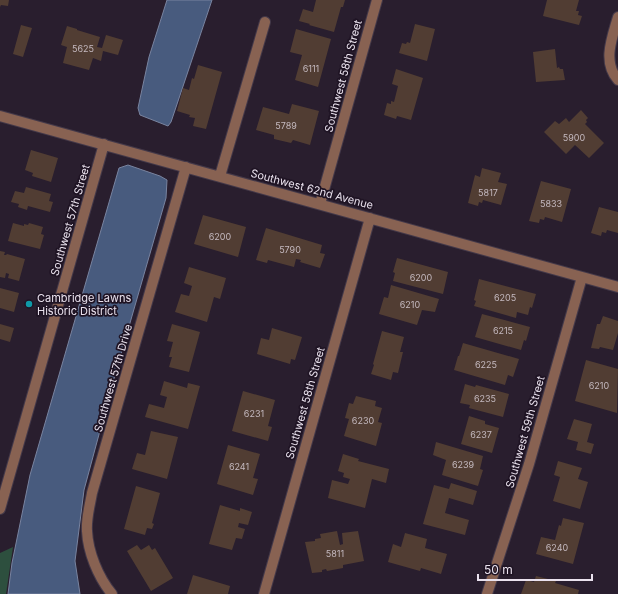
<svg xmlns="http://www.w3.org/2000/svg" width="618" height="594" font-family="Inter,sans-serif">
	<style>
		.green { fill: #2d4f3e }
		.water { fill: #485b7e; stroke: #7984a0 }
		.building { fill: #513d33 }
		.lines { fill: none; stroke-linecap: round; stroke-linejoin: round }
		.minor-casing { stroke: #443949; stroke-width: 12 }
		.minor { stroke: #886252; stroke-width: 10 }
		.culture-dot { fill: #0f9aa8; stroke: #1f1424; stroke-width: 1.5 }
		.labels { text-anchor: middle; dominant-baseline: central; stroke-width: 3.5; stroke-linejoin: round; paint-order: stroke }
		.number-label { font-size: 9px; fill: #c4b9bf }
		.street-label { font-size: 11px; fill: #eae2ee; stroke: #1f1424 }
		.poi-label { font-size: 11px; fill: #eae2ee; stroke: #1f1424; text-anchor: start }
	</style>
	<rect width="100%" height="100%" fill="#291e2e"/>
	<path class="green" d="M13,547l-7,47h-6v-41z"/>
	<path class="water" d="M167,0h45l-41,122 -3,4 -28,-11 -2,-7 11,-51z
		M128,165l32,11 7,4 -1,18 -51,177 -31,115 -9,71 5,33h-72l4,-31 18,-88 89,-307z"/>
	<path class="building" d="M0,0h9l-1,6 -7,-1 -1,2z
		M316,0h29l-2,7h-2l-7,25 -25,-7 1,-1 -11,-3 4,-12 10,3z
		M547,0h32l-3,11h3l-1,4 4,1 -3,9 -36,-9z
		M415,24l20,5 -8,32 -28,-8 3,-10 4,1 1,-2 3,1z
		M21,25l11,3 -9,29 -10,-3z
		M67,26l10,3v1l23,7 -3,10 5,1 4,-13 17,5 -5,15 -15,-4 -2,10 -8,-3 -4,12 -26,-7 4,-16 -6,-2z
		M296,29l35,10 -13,48 -23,-7 7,-25 -12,-3z
		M555,49l2,19 2,-1 1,2h3l2,11 -29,2 -3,-30z
		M198,65l24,7 -16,57 -13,-3 2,-8 -6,-1 1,-2 -13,-4 6,-23 6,2 3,-12 2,1z
		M396,69l27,9 -12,42 -14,-4 -1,3 -12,-4 3,-12 4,1v-3l3,1 4,-16 -6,-2z
		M292,104l27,7 -9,34 -17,-5 -2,3 -17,-4v-4l-18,-5 7,-23 26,7z
		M581,110l7,8 -2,2 1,2 -2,2 19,19 -15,15 -14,-13 -9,9 -22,-22 11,-11 4,3 7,-6 3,4z
		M31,150l27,8 -7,24 -19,-6 1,-3 -8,-3z
		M482,168l19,5 -3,9 9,2 -6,21 -18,-5 -1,3 -3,-1 -1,4 -10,-3 7,-28 5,2z
		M541,181l30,8 -9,33 -17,-5 -1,3 -4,-1 -1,4 -10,-2z
		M26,187l25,7 -2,7 4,1 -3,10 -22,-6 -1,4 -9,-3 1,-3 -8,-2 4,-11 9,2z
		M599,207l19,5v21l-11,-3 -1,3 -4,-1 -1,4 -10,-3z
		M203,215l43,12 -8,30 -44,-13z
		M13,223l11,3v-2l4,1 1,-2 14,4 -2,7 3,1 -4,14 -32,-8z
		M266,228l56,17 -2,8 5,1 -5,14 -20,-6 1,-2 -5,-1 -2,8 -26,-7 -1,3 -11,-3z
		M0,251l5,1 -1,3h2l1,-1 18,5 -6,22 -11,-3 1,-4 -3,-1 -1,5 -5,-1z
		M397,258l51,14 -5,22 -50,-13 2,-8 -2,-1z
		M189,267l37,11 -6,21 -6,-2 -7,25 -32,-10 6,-18 8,2 3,-10 -8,-3z
		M479,279l57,15 -4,14 -2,-1 -2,8 -11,-3 -1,6 -42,-12 2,-5 -2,-1z
		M391,285l48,14 -4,13 -13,-2 -5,15 -38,-11 5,-17 4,1z
		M0,288l19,5 -5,19 -14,-4z
		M482,314l48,13 -4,14 -2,-1 -3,10 -46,-13z
		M603,316l15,5v12l-5,17 -13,-3 -1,2 -8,-1 6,-24h3z
		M0,324l14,4 -4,14 -10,-3z
		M172,324l28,8 -11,40 -20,-5 3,-10h-3l4,-15 -6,-1z
		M272,328l30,9 -7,23 -4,-1 -1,5 -33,-10 4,-16 8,2z
		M382,331l22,6 -4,15h3l-5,21 -5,-1 -2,8 -20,-6 3,-9 -1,-1z
		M463,343l56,16 -6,18 -5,-2 -3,10 -51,-15 4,-14h1z
		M586,360l32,9 -1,44 -42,-12z
		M164,381l23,7 1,-5 12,3 -12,43 -43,-12 4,-13 15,4 3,-11 -7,-2z
		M465,384l10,3 1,-2 33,9 -6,23 -34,-9 1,-3 -10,-2z
		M243,391l32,9 -7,26 4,1 -4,14 -36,-10z
		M356,396l20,5 -1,5 7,2 -4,14 4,1 -6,23 -32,-10 5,-17 -4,-1 4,-15 4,1z
		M469,416l16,5v3l14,4 -7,25 -31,-9z
		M574,419l18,5 -5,18 7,2 -3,10 -15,-4 2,-8 -11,-3z
		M151,431l27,6 -11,42 -35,-10 5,-16 8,2z
		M436,442l47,14 -3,13 3,1 -5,16 -36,-11 4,-15 -13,-5z
		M228,445l32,9 -7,24 5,1 -5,16 -36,-11z
		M343,454l16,5 -1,2 31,8 -3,14 -14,-4 -7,29 -37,-10 4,-18 16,4 2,-5 -7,-2 1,-4 -6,-2z
		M558,461l24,7 -4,11 10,3 -8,27 -27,-8 7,-24 -6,-2z
		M451,483l26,8 -4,14 -24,-7 -4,15 24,7 -4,15 -42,-11 11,-39 15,4z
		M136,486l24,7 -8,30 2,1 -2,5 -5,-1 -2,7 -21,-6z
		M220,505l20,6v-3l12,4 -4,13 -9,-2 -1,4 7,2 -3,10 -6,-1 -4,12 -23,-6z
		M563,518l21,5 -11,41 -37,-10 5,-17 14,3 4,-15 2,1z
		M337,531l3,14 3,-1 -1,-11 16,-2 6,30 -21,4v3l-16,3 -1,-2 -4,1v2l-10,1 -7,-31 10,-1v-2l6,-1 -1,-4z
		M405,533l22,6 -2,9 22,6 -6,20 -20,-6 -1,3 -32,-9 5,-18 8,3z
		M137,545l4,5 8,-5 3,5 3,-2 18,30 -22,13 -24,-40z
		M193,575l37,11 -2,8h-41z
		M536,576l20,5 -1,2 24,7 -1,4h-57l5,-14 8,2z"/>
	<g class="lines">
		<g class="minor-casing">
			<path id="minor" d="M618,17c-6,21 -16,45 0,63
				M0,116l618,171
				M220,176l45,-154
				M320,204l57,-204
				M0,509l104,-365
				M112,594c-14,-17 -24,-42 -25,-63 -1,-13 3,-26 5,-38l94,-326
				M264,594l106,-376
				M487,594l42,-130 53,-187"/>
		</g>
		<use href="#minor" class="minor"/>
	</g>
	<circle class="culture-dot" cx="29" cy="304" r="4"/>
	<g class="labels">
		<g class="number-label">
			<text x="83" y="48">5625</text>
			<text x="311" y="68">6111</text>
			<text x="286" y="125">5789</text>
			<text x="574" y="137">5900</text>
			<text x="488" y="192">5817</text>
			<text x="551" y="203">5833</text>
			<text x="220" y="236">6200</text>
			<text x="290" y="249">5790</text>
			<text x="421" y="277">6200</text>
			<text x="505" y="297">6205</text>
			<text x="410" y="304">6210</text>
			<text x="503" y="330">6215</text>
			<text x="486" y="364">6225</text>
			<text x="599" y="385">6210</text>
			<text x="485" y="398">6235</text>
			<text x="254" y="413">6231</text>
			<text x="363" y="420">6230</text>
			<text x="481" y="434">6237</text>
			<text x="463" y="464">6239</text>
			<text x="239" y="466">6241</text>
			<text x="557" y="547">6240</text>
			<text x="335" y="553">5811</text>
		</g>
		<g class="street-label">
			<text transform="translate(343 76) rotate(-75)">Southwest 58th Street</text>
			<text transform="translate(312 189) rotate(15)">Southwest 62nd Avenue</text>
			<text transform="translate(70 220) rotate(-74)">Southwest 57th Street</text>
			<text transform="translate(113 378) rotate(-74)">Southwest 57th Drive</text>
			<text transform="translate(305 403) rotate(-74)">Southwest 58th Street</text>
			<text transform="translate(525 432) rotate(-74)">Southwest 59th Street</text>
		</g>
		<g class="poi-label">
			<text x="37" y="298">Cambridge Lawns<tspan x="37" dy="13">Historic District</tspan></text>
		</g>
	</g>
	<path d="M478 574v6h114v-6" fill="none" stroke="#eae2ee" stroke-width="2"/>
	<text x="484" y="574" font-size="12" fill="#eae2ee" stroke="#1f1424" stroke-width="3" paint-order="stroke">50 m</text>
</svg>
